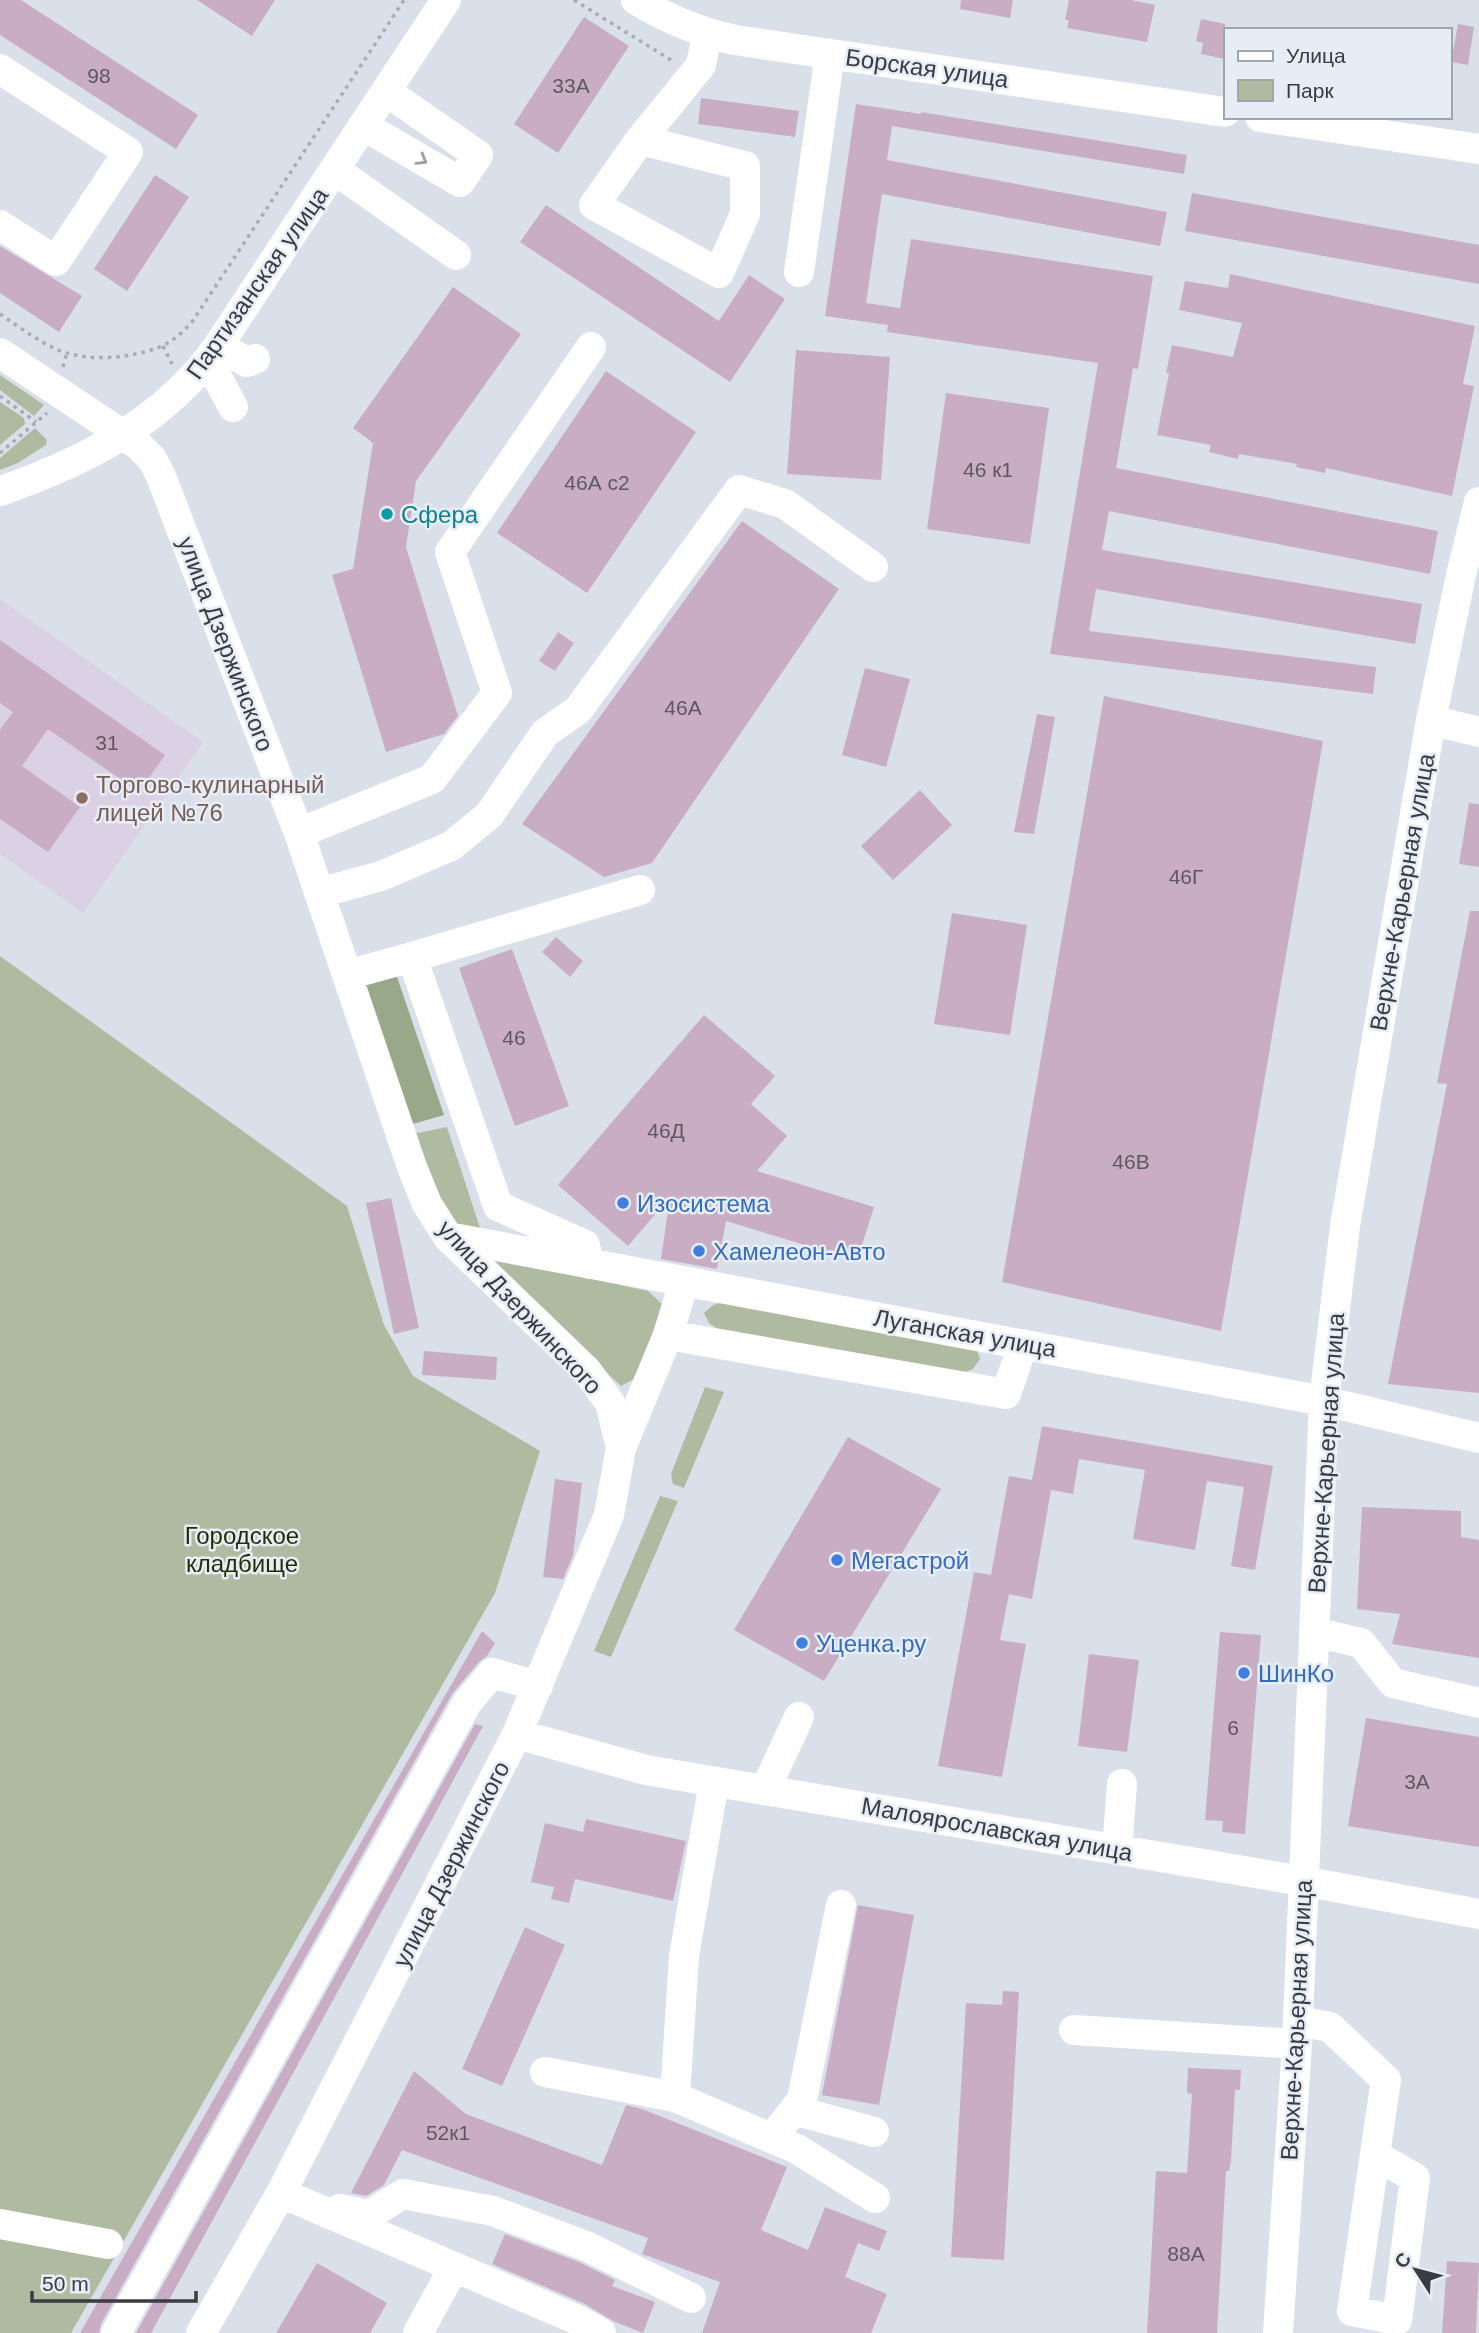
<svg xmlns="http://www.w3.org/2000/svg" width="1479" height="2333" font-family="Arial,sans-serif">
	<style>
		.education { fill: #dbd1e5 }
		.green { fill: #afbba0 }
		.forest { fill: #9aa88a }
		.building { fill: #c9adc4 }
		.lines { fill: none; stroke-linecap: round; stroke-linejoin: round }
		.path { stroke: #a6acb4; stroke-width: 3.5; stroke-dasharray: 3.5 5; stroke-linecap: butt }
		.minor { stroke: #fff; stroke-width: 30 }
		.oneway { stroke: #9c9ea0 }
		.culture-dot { fill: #0f9aa8; stroke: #e6edf7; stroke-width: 2.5 }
		.education-dot { fill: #8d6e63; stroke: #e6edf7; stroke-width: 2.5 }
		.shop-dot { fill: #3f7fe0; stroke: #e6edf7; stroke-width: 2.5 }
		.labels { text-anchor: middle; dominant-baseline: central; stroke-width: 5; stroke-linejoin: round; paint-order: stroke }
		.number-label { font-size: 21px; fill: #5d5861 }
		.street-label { font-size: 24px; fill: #393c40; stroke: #e6edf7 }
		.culture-label { font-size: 24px; fill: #0d838f; stroke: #e6edf7; text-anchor: start }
		.education-label { font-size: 24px; fill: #785e54; stroke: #e6edf7; text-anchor: start }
		.shop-label { font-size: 24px; fill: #366cbe; stroke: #e6edf7; text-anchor: start }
		.park-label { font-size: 24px; fill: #1f2f00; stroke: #e6edf7 }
	</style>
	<rect width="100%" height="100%" fill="#d9e0ea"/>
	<path class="education" d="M0,599l203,143 -120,171 -83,-59z"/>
	<path class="green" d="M0,375l44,30 -10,11 -34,-26z
		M0,402l24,16 1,6 -25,21z
		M35,428l12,12 -1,5 -28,18 -18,7v-12z
		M0,956l347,250 37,119 29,51 127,75 -45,142 -424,740h-71z
		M447,1127l36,110 -38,-16 -37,-86z
		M478,1254l170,37 14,13 -24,73 -17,9z
		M723,1302l254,48 3,9 -7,10 -10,4 -244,-43 -10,-7 -5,-10 9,-8z
		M705,1387l19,5 -40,96 -11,-4 -2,-10z
		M660,1496l18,5 -67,156 -17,-6z"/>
	<path class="forest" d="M395,971l49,144 -38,11 -46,-143z"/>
	<path class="building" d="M0,0h21l177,115 -22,34 -176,-114z
		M197,0h78l-23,36z
		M961,0h52l-3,18 -50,-9z
		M1069,0h62l24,5 -8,37 -80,-14 2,-8h-4z
		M584,17l45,29 -71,107 -44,-29z
		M1201,19l24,5v35l-24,-5 2,-11 -7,-2z
		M1458,24l16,3 -6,38 -17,-3z
		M701,98l98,13 -4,26 -97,-13z
		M856,104l65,10v-2l266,43 -3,19 -292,-48 -5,34 280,52 -7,34 -278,-52 -16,109 34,5 11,-69 242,37 -15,93 -5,-1 -17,100 322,63 -8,43 -321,-63 -7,39 320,54 -7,40 -319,-55 -7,42 287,36 -3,27 -323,-40 48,-291 -211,-31 1,-7 -63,-9z
		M155,175l34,22 -62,94 -33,-22z
		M1192,193l287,52v39l-294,-53z
		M546,205l173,116 30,-46 36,24 -55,83 -210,-140z
		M0,246l82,50 -23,36 -59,-39z
		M1230,274l245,52 -12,58 11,2 -22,110 -126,-28 -1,5 -29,-6 1,-3 -58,-10 -1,5 -29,-7 2,-7 -54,-10 12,-62h-3l6,-28 61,12 9,-34 -63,-13 6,-29 43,7z
		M453,287l68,47 -105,147 -10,66 52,169 -14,18 -58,18 -54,-177 21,-6 20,-126 -20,-15z
		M796,350l94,7 -9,123 -94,-6z
		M606,371l90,61 -109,161 -90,-60z
		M946,393l103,15 -19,136 -103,-15z
		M742,521l97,68 -187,274 -48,14 -82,-53z
		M558,632l16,11 -19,28 -16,-10z
		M0,640l165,115 -26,37 -91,-63 -26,37 58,41 -32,45 -48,-33v-89l13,-18 -13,-9z
		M865,668l45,11 -24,88 -44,-12z
		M1104,696l219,45 -102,590 -219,-49z
		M1037,714l18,3 -21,117 -20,-2z
		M920,790l32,35 -59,55 -32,-34z
		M1469,803l10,1v63l-20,-3z
		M1470,911h9v482l-91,-9 59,-300 -10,-1z
		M952,913l75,12 -17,110 -76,-11z
		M556,937l27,24 -13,16 -28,-25z
		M512,949l57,157 -54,20 -56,-158z
		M704,1015l71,61 -24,28 36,32 -30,35 117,36 -17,54 -131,-40 -9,48 -56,-10 9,-62 -42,49 -70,-61z
		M391,1198l28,130 -25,6 -28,-131z
		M424,1351l73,6 -1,23 -74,-5z
		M1042,1426l231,40 -18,104 -24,-4 13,-79 -37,-6 -12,69 -62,-11 12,-69 -66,-11 -6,35 -22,-4 -19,109 -23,-5 -9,46 26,4 -24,133 -64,-11 36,-194 17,3 18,-99 23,4z
		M848,1437l93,52 -117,192 -90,-51z
		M555,1479l27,4 -9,73 -10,23 -20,-2z
		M1362,1507l99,4v26l18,3v118l-87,-14 8,-30 -43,-5z
		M482,1631l13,12 -8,13 -8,6 -27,32 -351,630 -2,9h-19z
		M1220,1632l41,3 -16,199 -23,-2 1,-11 -18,-1z
		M1089,1654l50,6 -12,92 -49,-6z
		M1366,1718l113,19v110l-131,-21z
		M475,1724l8,2 -332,607h-15z
		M586,1819l100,22 -13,60 -98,-22 -6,24 -18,-4 3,-12 -23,-5 14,-59 38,9z
		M858,1905l56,10 -35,190 -57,-10z
		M525,1927l40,18 -63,141 -40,-17z
		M1003,1991l16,1 -15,268 -53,-3 15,-254 36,2z
		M1188,2068l53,2 -1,20h-5l-4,70 -2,11h-3l-9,162h-70l9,-162 31,2 5,-79 -5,-1z
		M414,2071l52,43 136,51 24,-60 16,4 145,58 -26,63 47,20 17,-43 62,24 -8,20 -21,-8 -13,34 42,17 -16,39h-169l18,-51 -78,-28 6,-16 -246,-88 -18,35 -18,11 -15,-3z
		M505,2234l74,28 36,18 -3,6 43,16 -12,31 -30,-12 -28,-17 -93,-40z
		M1447,2261l32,2 -3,70h-34z
		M317,2263l70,40 -17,30h-94z"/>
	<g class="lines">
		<path class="path" d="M574,0l97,60
			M0,314c18,12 36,26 56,35 28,13 72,10 101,-1 14,-5 25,-15 35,-26l212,-322
			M163,346l9,18
			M63,367l4,-15
			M0,396l36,26
			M0,453l47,-40"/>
		<path class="minor" d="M636,0c31,19 62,32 99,40l490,72
			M0,69l128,83 -72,109 -56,-36
			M1260,117l219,32
			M364,126l96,56 18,-27 -91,-63
			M640,140l105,26v48l-26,59 -125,-68 46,-65 61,-75 6,-31
			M335,170l121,85
			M799,272l31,-218
			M218,346l29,16 8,-3
			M0,353l138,92 14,14 8,15 139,359 113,334 15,37 21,33 139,134 23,32 11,45 -12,67 -92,219 -236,459 -80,140
			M203,367l14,10 16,30
			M0,491c85,-29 166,-71 218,-145l228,-346
			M1431,720l48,12
			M299,833l133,-54 65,-86 -47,-141 141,-205
			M319,893l62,-17 70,-30 38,-31 56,-82 33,-23 161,-220 46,14 88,63
			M412,957l228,-67
			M347,975l65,-18 86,249 87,39 4,19
			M448,1237l876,164 155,37
			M668,1335l338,59 17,-50
			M621,1448l47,-113 16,-53
			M1314,1632l47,11 32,40 86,20
			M517,1734l129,36 657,111 176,33
			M765,1790l34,-73
			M1117,1850l5,-66
			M1298,2021l32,6 56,53 -34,231 45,9 18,-142 -40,-23
			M1074,2030l223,14
			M545,2072l130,25 122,52 78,49
			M675,2097l9,-141 30,-174
			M794,2110l80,22
			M772,2138l30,-38 39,-195
			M281,2193l297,127 23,13
			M329,2214l11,-5 29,6 34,-21 90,17 93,35 105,52
			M0,2224l108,20
			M116,2333l351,-630 25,-30 46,13
			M418,2333l36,-66
			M1278,2333l19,-289 27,-643 21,-175 86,-506 30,-145 18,-73"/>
	</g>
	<defs><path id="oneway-chevron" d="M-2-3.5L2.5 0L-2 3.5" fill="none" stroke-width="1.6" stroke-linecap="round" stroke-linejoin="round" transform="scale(1.75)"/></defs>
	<use class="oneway" href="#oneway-chevron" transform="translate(422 160) rotate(31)"/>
	<circle class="culture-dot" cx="387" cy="514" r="7"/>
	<circle class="education-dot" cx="82" cy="798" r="7"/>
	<g class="shop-dot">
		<circle cx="623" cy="1203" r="7"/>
		<circle cx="699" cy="1251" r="7"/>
		<circle cx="837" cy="1560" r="7"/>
		<circle cx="802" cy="1643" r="7"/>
		<circle cx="1244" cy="1673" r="7"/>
	</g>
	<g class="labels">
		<g class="number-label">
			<text x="99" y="75">98</text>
			<text x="571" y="85">33А</text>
			<text x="988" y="469">46 к1</text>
			<text x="597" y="482">46А с2</text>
			<text x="683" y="707">46А</text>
			<text x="107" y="742">31</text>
			<text x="1186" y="876">46Г</text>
			<text x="514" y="1037">46</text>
			<text x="666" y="1130">46Д</text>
			<text x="1131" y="1161">46В</text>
			<text x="1233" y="1727">6</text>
			<text x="1417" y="1781">3А</text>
			<text x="448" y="2132">52к1</text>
			<text x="1186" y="2253">88А</text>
		</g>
		<g class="street-label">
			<text transform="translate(927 68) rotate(8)">Борская улица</text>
			<text transform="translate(257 283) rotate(-55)">Партизанская улица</text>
			<text transform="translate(226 644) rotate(69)">улица Дзержинского</text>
			<text transform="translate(1402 892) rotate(-80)">Верхне-Карьерная улица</text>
			<text transform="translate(520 1307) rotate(47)">улица Дзержинского</text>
			<text transform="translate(965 1333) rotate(10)">Луганская улица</text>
			<text transform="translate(1326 1453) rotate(-86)">Верхне-Карьерная улица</text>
			<text transform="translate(997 1829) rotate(10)">Малоярославская улица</text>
			<text transform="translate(451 1864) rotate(-63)">улица Дзержинского</text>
			<text transform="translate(1296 2020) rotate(-87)">Верхне-Карьерная улица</text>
		</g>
		<g class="culture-label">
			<text x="401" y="514">Сфера</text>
		</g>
		<g class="education-label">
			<text x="96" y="784">Торгово-кулинарный<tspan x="96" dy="28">лицей №76</tspan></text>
		</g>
		<g class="shop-label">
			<text x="637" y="1203">Изосистема</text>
			<text x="713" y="1251">Хамелеон-Авто</text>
			<text x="851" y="1560">Мегастрой</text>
			<text x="816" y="1643">Уценка.ру</text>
			<text x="1258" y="1673">ШинКо</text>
		</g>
		<g class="park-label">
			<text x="242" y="1535">Городское<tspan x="242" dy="28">кладбище</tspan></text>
		</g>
	</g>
	<rect x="1224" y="28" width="228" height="91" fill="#e6edf7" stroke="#a1a6ae" stroke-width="2"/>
	<rect x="1238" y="51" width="35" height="10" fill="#ffffff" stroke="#a1a6ae" stroke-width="2"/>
	<text x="1286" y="63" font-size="21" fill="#393c40">Улица</text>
	<rect x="1238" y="80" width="35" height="21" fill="#afbba0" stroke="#a1a6ae" stroke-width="2"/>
	<text x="1286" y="98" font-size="21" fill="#393c40">Парк</text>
	<g transform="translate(1416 2270) rotate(306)" stroke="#e6edf7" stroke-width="5" paint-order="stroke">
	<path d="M0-5L12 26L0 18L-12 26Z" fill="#393c40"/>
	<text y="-10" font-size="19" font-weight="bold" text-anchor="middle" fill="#393c40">С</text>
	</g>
	<path d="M32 2291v10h164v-10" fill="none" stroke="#393c40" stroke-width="3.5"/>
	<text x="42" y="2291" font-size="21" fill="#393c40" stroke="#e6edf7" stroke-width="5" paint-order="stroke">50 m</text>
</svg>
